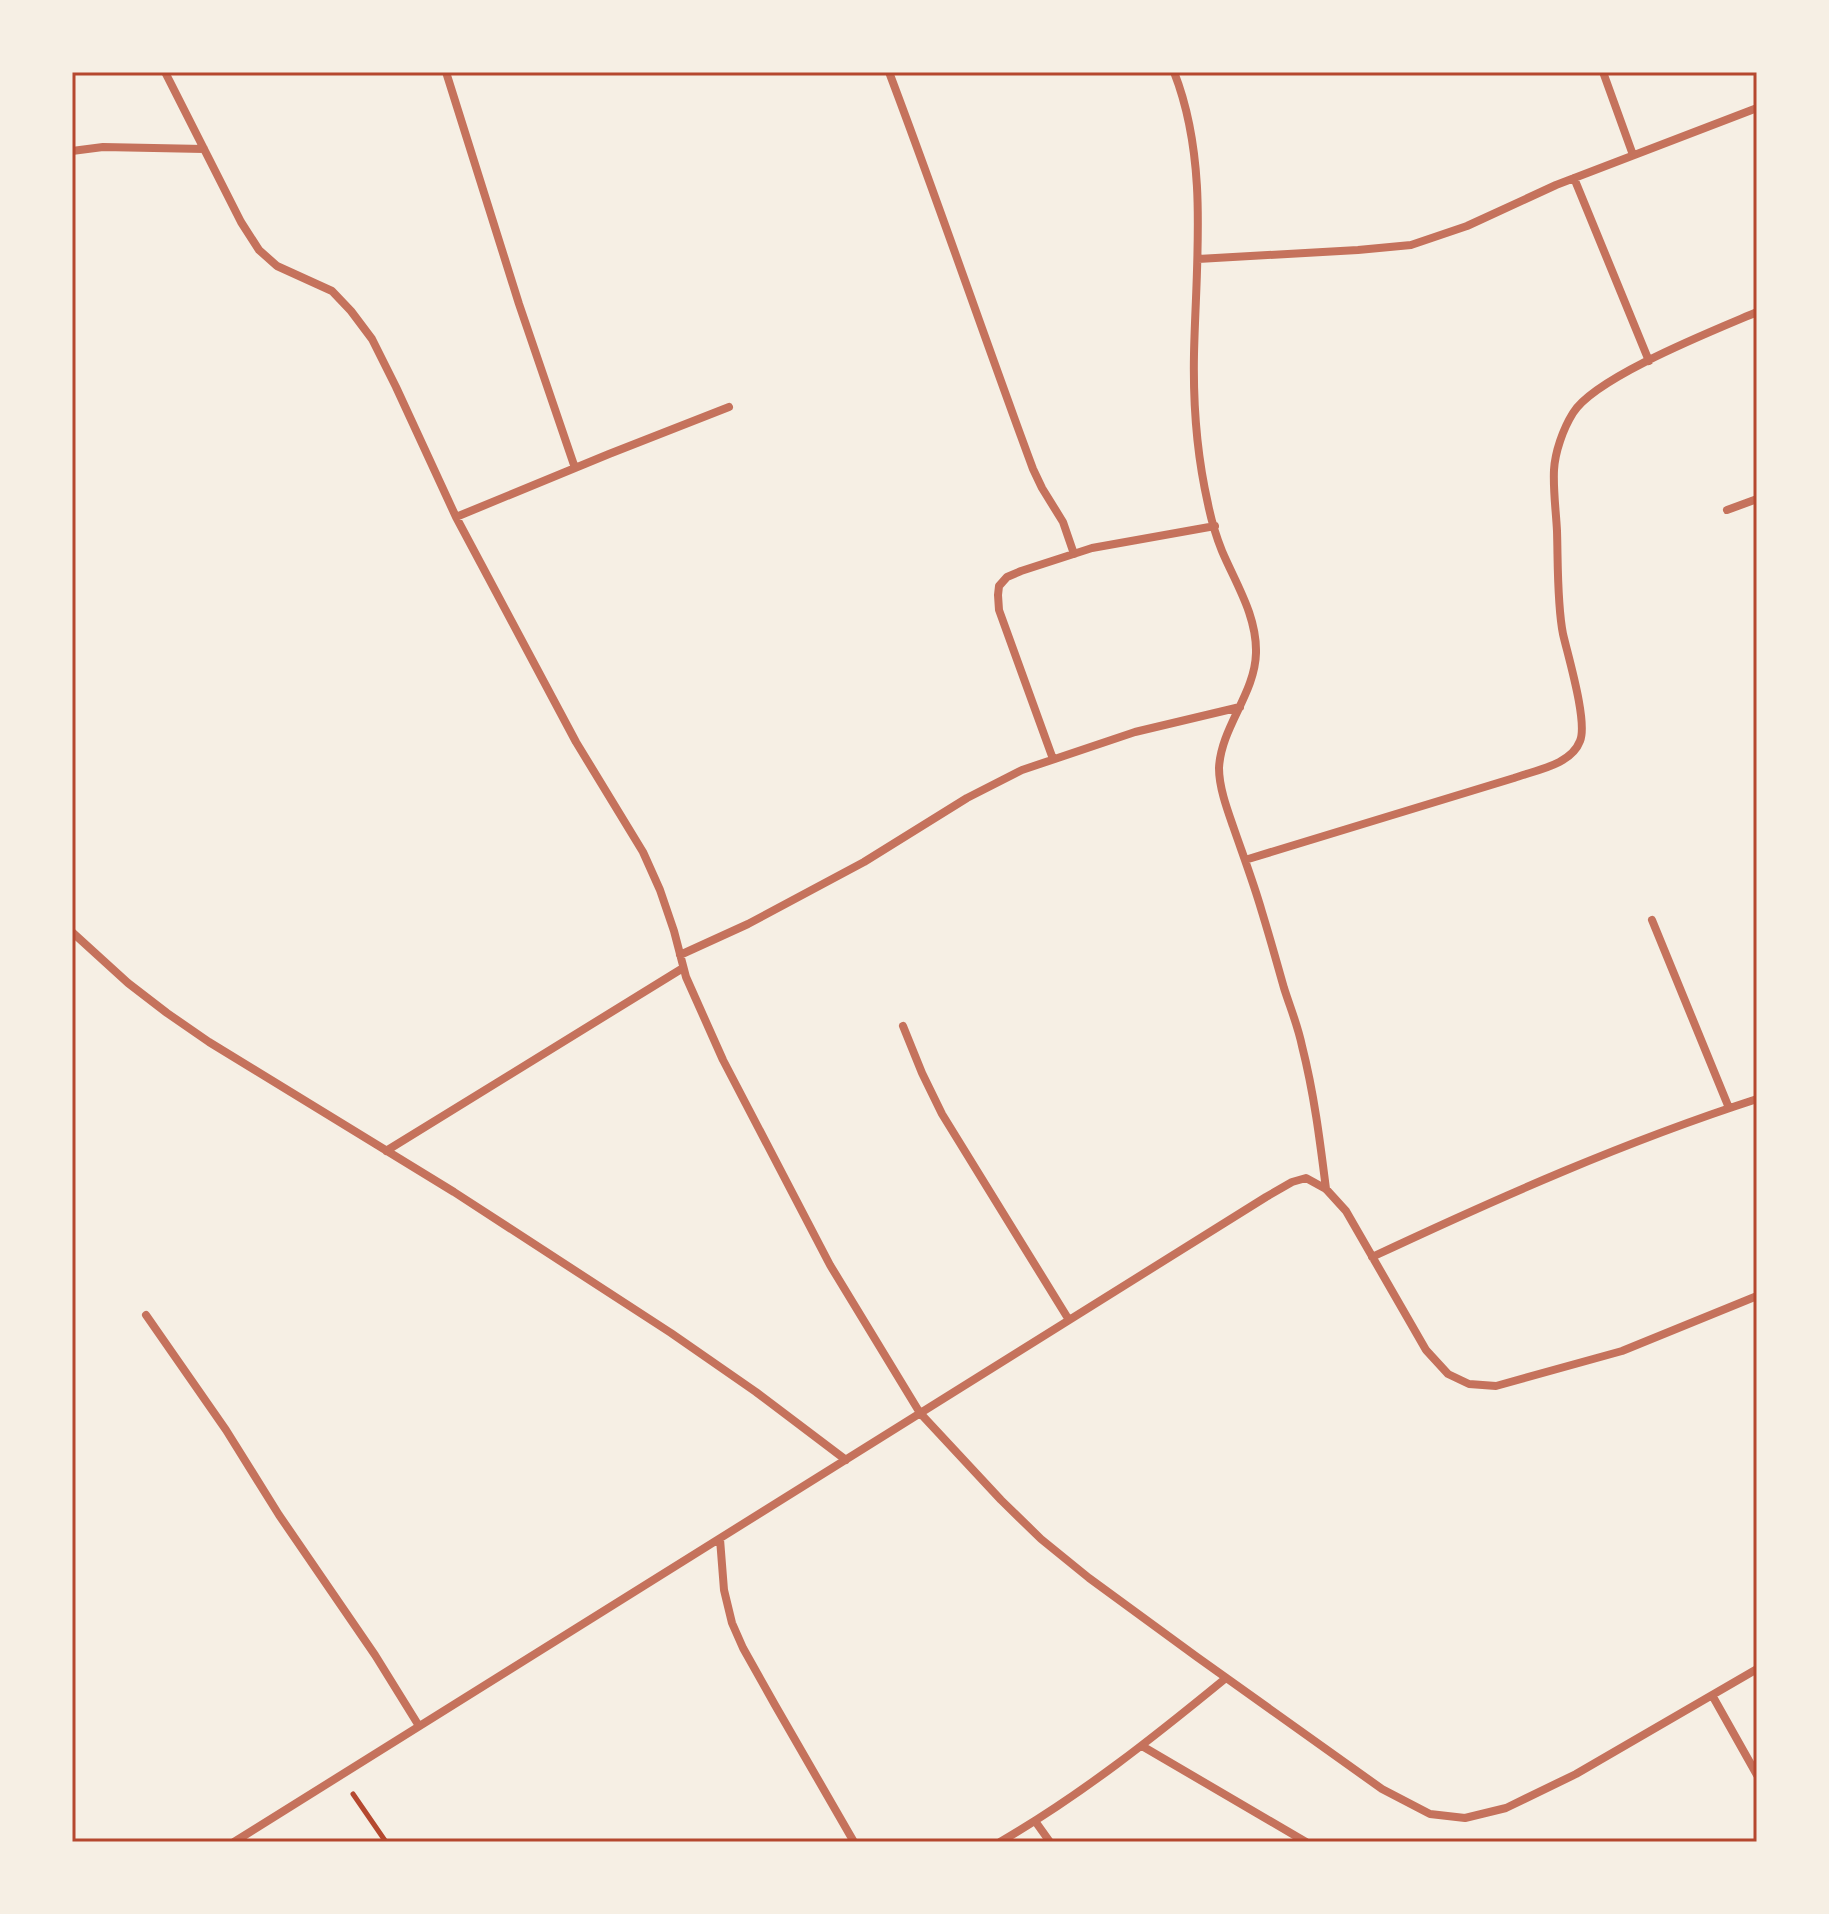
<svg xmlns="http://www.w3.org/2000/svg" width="1829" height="1914" font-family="Arial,sans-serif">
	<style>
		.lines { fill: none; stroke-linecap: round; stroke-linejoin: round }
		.path { stroke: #b5482f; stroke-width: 5 }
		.minor { stroke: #c5725c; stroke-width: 8 }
		.neatline { fill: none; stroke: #b5482f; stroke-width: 3 }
	</style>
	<rect width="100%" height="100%" fill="#f6efe4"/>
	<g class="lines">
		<path class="path" d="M353,1794l33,48"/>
		<path class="minor" d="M165,72l76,150 18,28 18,16 55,25 19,20 21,28 24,48 60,130 120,225 67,110 17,38 14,41 12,46 37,83 107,205 90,148 81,87 40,39 48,39 108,79 185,132 48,25 35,4 41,-10 70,-34 181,-105
			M446,72l73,232 56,164
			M889,72c50,132 95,265 144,397l9,19 21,34 11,32
			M1174,72c35,89 22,189 20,282 -1,50 3,102 14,150 3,15 8,32 14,47 14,33 35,65 34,102 -1,41 -35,74 -37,115 0,19 8,41 14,58 10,29 21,58 29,86 8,26 15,51 22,76 6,19 14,38 18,58 12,47 18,95 24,143
			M1603,72l30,83
			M72,151l31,-4 101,2
			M1574,178l75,183
			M1198,259l160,-9 53,-5 56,-19 89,-41 201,-77
			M1727,510l30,-11
			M456,517l153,-63 120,-47
			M1053,759l-54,-149 -1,-15 1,-9 8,-9 14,-6 71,-23 123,-22
			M1245,860l269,-82c22,-8 57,-13 66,-37 8,-19 -12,-85 -17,-107 -6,-30 -5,-72 -6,-103 -1,-20 -4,-41 -3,-61 1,-18 9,-41 19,-57 22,-36 142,-83 184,-101
			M1652,920l77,188
			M72,932l56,51 39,30 42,29 245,150 217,141 85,59 90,68
			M680,955l68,-31 116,-62 103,-64 55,-28 113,-38 105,-25
			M903,1026l19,47 20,41 127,206
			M386,1151l297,-183
			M1372,1257c126,-59 252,-115 385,-158
			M146,1315l80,115 53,85 96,140 44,71
			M720,1539l4,51 8,33 11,25 32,57 79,137
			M1712,1695l45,80
			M1142,1746l164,96
			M1035,1821l15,21
			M234,1842l1032,-645 26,-15 14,-4 20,11 20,22 80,139 22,24 21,10 27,2 126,-35 135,-55
			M1000,1842c81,-47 154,-105 226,-164"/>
	</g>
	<rect width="1829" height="1914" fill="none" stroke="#f6efe4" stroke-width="148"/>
	<rect x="74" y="74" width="1681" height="1766" class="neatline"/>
</svg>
